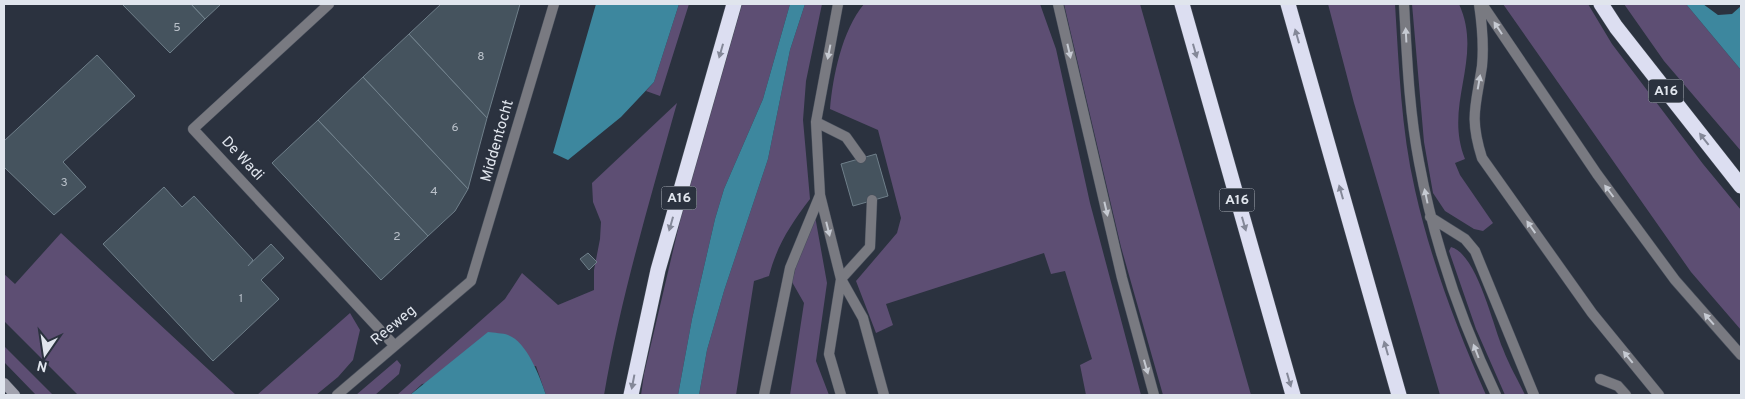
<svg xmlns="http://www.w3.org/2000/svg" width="1745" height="399" font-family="Overpass,sans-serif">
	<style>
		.green { fill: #5d4e73 }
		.water { fill: #3d879e }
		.building { fill: #45535e; stroke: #6f7f8a }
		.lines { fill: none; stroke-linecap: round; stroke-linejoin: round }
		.lane-casing { stroke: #484f5b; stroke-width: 11 }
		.street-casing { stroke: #484f5b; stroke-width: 11 }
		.secondary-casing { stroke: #484f5b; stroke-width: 11 }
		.highway-casing { stroke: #484f5b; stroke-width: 16 }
		.lane { stroke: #797a81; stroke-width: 10 }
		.street { stroke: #797a81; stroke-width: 10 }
		.secondary { stroke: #a1a2ae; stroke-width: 10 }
		.highway { stroke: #dcdef1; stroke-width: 15 }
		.oneway { fill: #c6cad2 }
		.oneway2 { fill: #848898 }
		.labels { text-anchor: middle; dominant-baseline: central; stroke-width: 4; stroke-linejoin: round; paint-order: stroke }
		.number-label { font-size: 12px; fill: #b9c0c9 }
		.shield { fill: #2b323f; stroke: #aaafb9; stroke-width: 1 }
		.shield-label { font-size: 14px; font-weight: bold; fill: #e0e5ed }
		.street-label { font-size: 15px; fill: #e0e5ed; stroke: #2b323f }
	</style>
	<rect width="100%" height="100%" fill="#2b323f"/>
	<path class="green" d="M679,4h10l-29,92 -14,-5 8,-9z
		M742,4h48l-27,95 -39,90 -9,30 -23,100 -14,76h-37l3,-21 39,-166z
		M805,4h17l-16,77 -3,39 7,79c-19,25 -33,46 -41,77l-15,5 -18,114h-37l8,-45 17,-59 44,-132 22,-109z
		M864,4h176l16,45 34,154 51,192h-55l-6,-30 12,-6 -27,-88 -14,3 -7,-21 -158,51 7,21 -17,8 -20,-52 41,-48 4,-15 -23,-88 -48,-21c3,-34 12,-78 34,-105z
		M1064,4h76l111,391h-88l-42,-148z
		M1328,4h67c4,62 6,125 20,186 16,71 42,139 71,205h-46l-86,-292z
		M1412,4h47c25,55 -16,100 6,155l-10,4 5,12 33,48 -10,8 -9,-2 -29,-18 -12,-18 -9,-51z
		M1503,4h85l24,40 91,120 38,46v120l-50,-58z
		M1624,4h62l55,66v81l-77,-90z
		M677,103c-27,97 -56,193 -73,292h-58l-10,-29 -114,18 -12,11h-13l108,-96 17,-26 36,32 36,-15v-20l6,-31 1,-17 -8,-20 -1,-19z
		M815,216l12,67 -11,78 13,34h-39l14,-92 -12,-21 6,-24z
		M61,233l175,162h-158l-74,-74v-47l11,10z
		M1451,247c26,7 42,79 52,102 6,16 15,31 22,46h-20l-29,-66 -27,-78z
		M350,313l10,17 -7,30 -15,17 -22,18h-59z
		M4,346l49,49h-17l-32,-33z
		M397,360l4,5 -2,9 -24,21h-19z"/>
	<path class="water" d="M596,4h83l-25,78 -33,35 -53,43 -15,-7z
		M790,4h15l-15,46 -22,109 -44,132 -17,59 -8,45h-21l14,-76 23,-100 9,-30 39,-90z
		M1686,4h17l15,11 14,-1 9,-8v64z
		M488,332c6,1 15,1 20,3 19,7 32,42 38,60h-136z"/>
	<path class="building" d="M122,4h69l14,15 -35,34z
		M191,4h30l-16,15z
		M441,4h79l-33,114 -78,-84z
		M409,34l78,84 -19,71 -105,-112z
		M97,55l38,41 -72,66 23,25 -32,28 -50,-48v-26z
		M363,77l105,112 -13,22 -27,25 -110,-116z
		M318,120l110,116 -47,44 -109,-117z
		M876,154l12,42 -35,10 -12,-42z
		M164,187l18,20 12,-11 59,64 -5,6 23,-22 13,14 -23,22 18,19 -66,62 -110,-117z
		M588,253l9,9 -8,8 -9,-11z"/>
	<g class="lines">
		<g class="lane-casing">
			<path id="lane" d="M838,4l-22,118 4,73 21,84 -12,75 12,41
				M1058,4l64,274 32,117
				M1404,4c3,53 5,106 15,158 15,81 42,159 77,233
				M1479,4c3,20 5,41 3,62 -6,40 -13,51 0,92l110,155 67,82
				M1482,4l115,170 78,106 66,75
				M816,122l30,15 15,21
				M872,200l-2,47 -29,32 22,39 21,77
				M1430,217l35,22 10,12 59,144
				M1600,379l18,7 8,9
				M764,395l26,-127 30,-73"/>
		</g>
		<g class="street-casing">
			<path id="street" d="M329,4l-136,125 201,216
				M337,395l134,-114 83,-277"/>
		</g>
		<g class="secondary-casing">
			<path id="secondary" d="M4,383l11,12"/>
		</g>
		<g class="highway-casing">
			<path id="highway" d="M1182,4l111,391
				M1288,4l111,391
				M1601,4l15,23 125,159
				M631,395l27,-125 76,-266"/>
		</g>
		<use href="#lane" class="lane"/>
		<use href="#street" class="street"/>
		<use href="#secondary" class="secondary"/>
		<use href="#highway" class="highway"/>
	</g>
	<defs><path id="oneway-solid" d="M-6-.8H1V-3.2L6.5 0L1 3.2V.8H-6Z" transform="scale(1.25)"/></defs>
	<g class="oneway">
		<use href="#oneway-solid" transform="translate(1498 28) rotate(-123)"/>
		<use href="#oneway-solid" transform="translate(1406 35) rotate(-93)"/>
		<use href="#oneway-solid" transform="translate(1069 51) rotate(77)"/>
		<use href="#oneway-solid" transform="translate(829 52) rotate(101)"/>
		<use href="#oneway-solid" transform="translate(1479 82) rotate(-80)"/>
		<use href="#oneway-solid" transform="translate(1609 191) rotate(-127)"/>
		<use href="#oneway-solid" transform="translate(1426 196) rotate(-102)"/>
		<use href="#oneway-solid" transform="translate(1106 209) rotate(77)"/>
		<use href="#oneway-solid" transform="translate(1531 227) rotate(-125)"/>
		<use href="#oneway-solid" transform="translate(828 229) rotate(76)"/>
		<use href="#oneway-solid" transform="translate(1709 319) rotate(-131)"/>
		<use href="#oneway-solid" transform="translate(1476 351) rotate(-111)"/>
		<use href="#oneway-solid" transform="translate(1628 357) rotate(-129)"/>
		<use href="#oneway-solid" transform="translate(1146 367) rotate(74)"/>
	</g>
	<g class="oneway2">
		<use href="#oneway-solid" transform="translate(1297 36) rotate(-106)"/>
		<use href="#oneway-solid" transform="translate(721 51) rotate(106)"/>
		<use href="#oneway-solid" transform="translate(1195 51) rotate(74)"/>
		<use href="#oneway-solid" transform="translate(1704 139) rotate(-128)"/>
		<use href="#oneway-solid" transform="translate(1341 192) rotate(-106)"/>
		<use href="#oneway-solid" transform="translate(671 224) rotate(106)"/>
		<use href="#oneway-solid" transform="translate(1244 224) rotate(74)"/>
		<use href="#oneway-solid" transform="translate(1386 348) rotate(-106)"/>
		<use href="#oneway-solid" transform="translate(1289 380) rotate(74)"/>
		<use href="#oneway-solid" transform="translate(633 382) rotate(101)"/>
	</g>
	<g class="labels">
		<g class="number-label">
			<text x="177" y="28">5</text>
			<text x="481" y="57">8</text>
			<text x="455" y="128">6</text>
			<text x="64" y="183">3</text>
			<text x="434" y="192">4</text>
			<text x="397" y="237">2</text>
			<text x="241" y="299">1</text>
		</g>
		<g class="shield">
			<rect x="1648.5" y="79.5" width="35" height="23" rx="4"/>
			<rect x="661.5" y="186.5" width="35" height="23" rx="4"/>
			<rect x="1219.5" y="188.5" width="35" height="23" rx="4"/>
		</g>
		<g class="shield-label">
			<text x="1666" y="91">A16</text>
			<text x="679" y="198">A16</text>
			<text x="1237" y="200">A16</text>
		</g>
		<g class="street-label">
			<text transform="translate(498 141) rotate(-74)">Middentocht</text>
			<text transform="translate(242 159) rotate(47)">De Wadi</text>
			<text transform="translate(394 326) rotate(-40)">Reeweg</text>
		</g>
	</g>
	<rect width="1745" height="399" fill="none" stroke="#e0e5ed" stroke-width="10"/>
	<g transform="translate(45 354) rotate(193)" stroke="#2b323f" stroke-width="4" paint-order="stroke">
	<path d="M0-4L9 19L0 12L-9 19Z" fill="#e0e5ed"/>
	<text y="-8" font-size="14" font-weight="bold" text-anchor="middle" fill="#e0e5ed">N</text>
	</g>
</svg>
